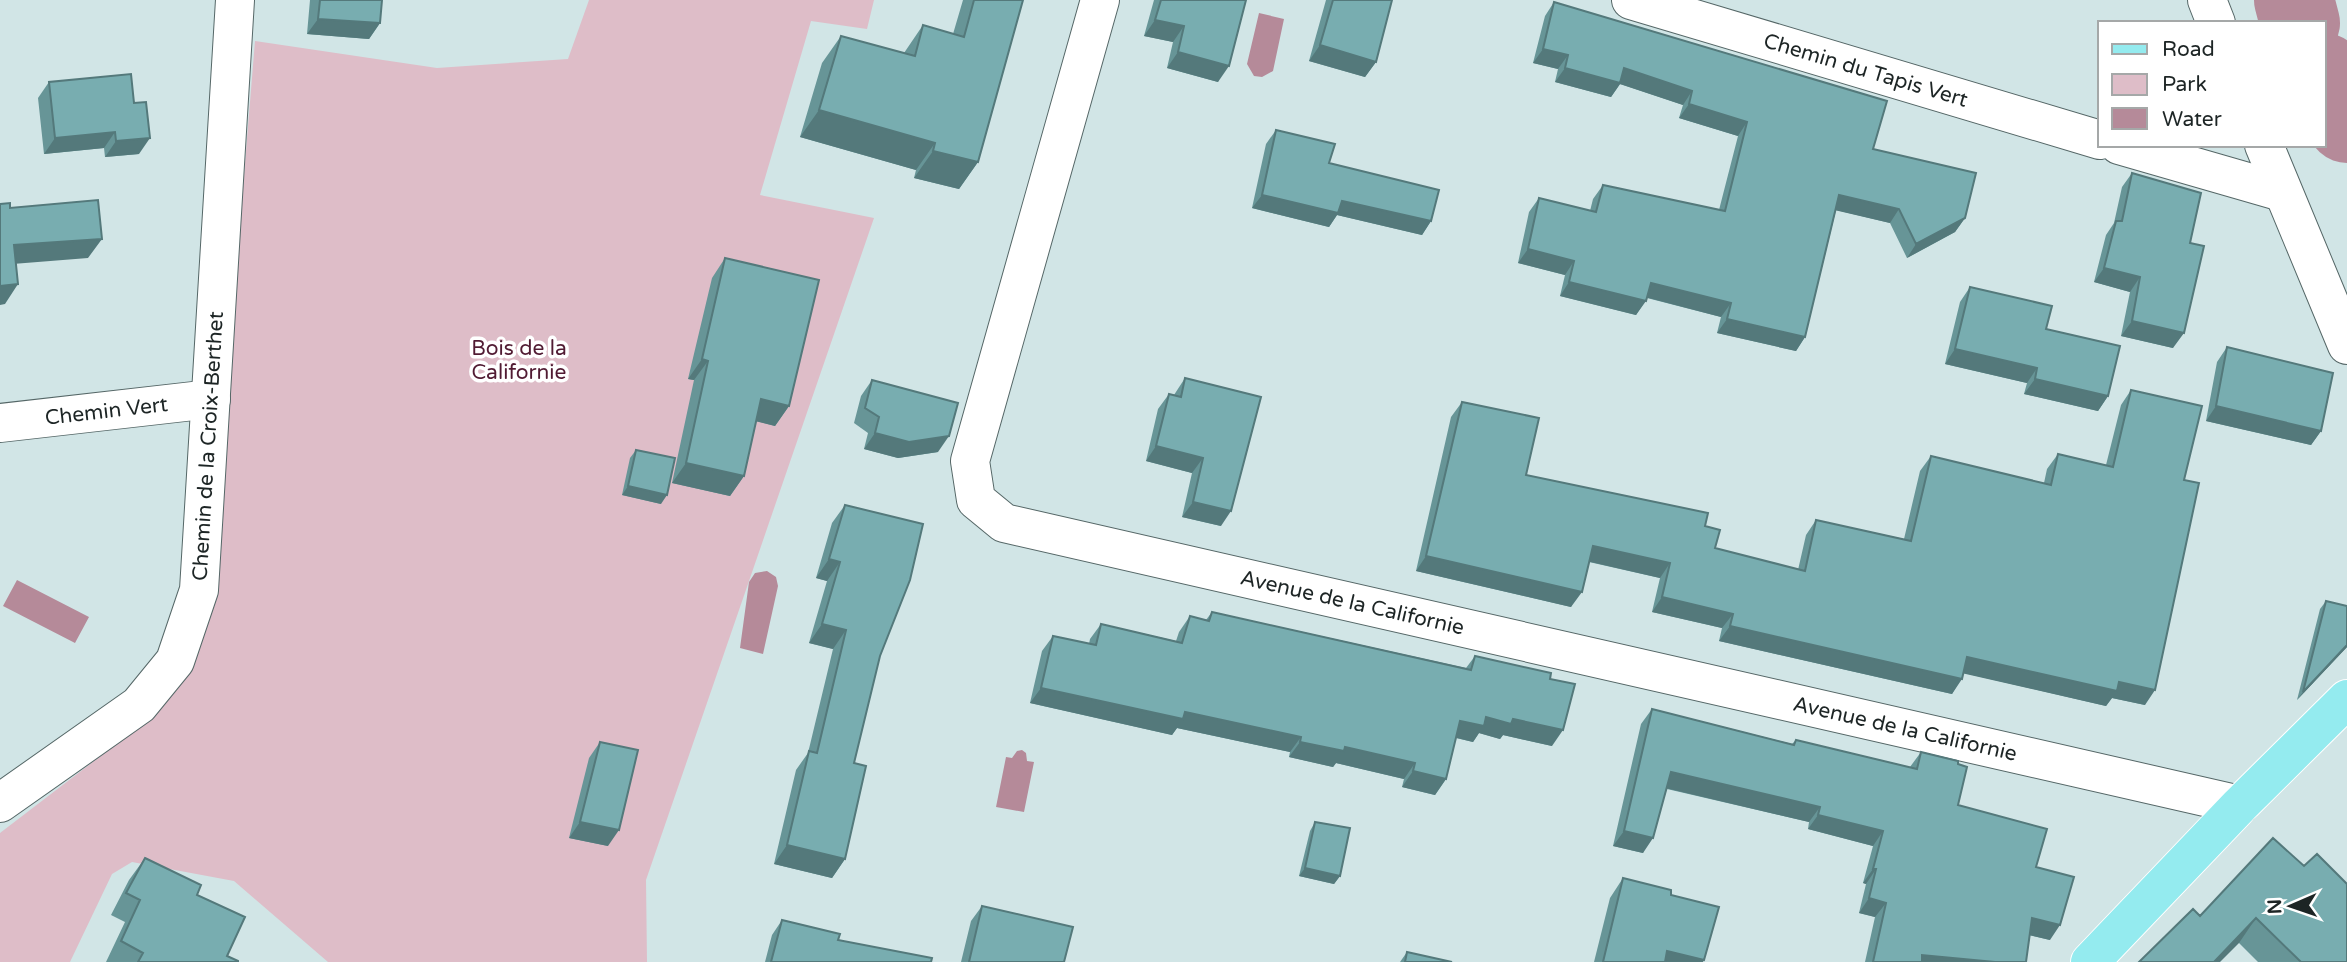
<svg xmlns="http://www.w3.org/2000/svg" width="2347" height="962" font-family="'Varela Round',sans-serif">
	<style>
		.green { fill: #debdc8 }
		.water { fill: #b58a99 }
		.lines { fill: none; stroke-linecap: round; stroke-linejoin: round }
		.river { stroke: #b58a99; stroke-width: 80 }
		.minor-casing { stroke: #556767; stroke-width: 40 }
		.major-casing { stroke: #fff; stroke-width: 40 }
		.minor { stroke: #fff; stroke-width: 38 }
		.major { stroke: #94ebef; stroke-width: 38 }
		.wall { fill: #679597 }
		.shaded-wall { fill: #54797b }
		.building { fill: #78adb0; stroke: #54797b; stroke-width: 2 }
		.labels { text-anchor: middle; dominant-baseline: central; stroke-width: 7; stroke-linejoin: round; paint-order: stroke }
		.street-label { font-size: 21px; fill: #1d2525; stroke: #fff }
		.park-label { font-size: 21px; fill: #511b33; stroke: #fff }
	</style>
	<rect width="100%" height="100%" fill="#d1e5e6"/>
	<path class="green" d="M589,0h285l-7,29 -56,-8 -51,174 114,23 -228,662 1,82h-319l-94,-81 -102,-19 -20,12 -42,88h-70v-129l149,-114 61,-129 45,-549 182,27 131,-9z"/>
	<path class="water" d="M1259,13l25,6 -11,52 -11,6 -8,-1 -7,-12z
		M767,571l9,6 2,9 -15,68 -23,-6 9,-66 6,-9z
		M17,580l72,37 -14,26 -72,-37z
		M1022,750l4,3 1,8 7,1 -10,50 -28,-5 10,-50 6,1 5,-7z"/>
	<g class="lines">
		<path class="river" d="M2294,0l6,23
			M2324,73l23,50"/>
		<g class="minor-casing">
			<g id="minor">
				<path id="s1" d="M1100,0l-130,461 6,39 28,23 1236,282"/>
				<path id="s2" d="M1631,0l469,140"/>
				<path d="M2207,0l9,23"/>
				<path d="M2119,145l163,47"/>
				<path d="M2264,145l83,200"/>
				<path id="s3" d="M0,423l211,-24"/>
				<path id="s4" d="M0,803l139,-98 36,-44 24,-71 36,-590"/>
			</g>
		</g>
		<g class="major-casing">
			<path id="major" d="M2090,962l150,-157 107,-106"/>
		</g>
		<use href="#minor" class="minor"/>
		<use href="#major" class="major"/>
	</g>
	<path class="wall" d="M310,0h72l-2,23 -11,16 -62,-5z
		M963,0h60l-45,162 -19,27 -45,-11 2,-8 -116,-33 22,-74 19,-27 63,17 19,-28 30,9z
		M1154,0h92l-28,82 -51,-14 6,-26 -29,-6z
		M1326,0h66l-16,62 -11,15 -56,-16z
		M1554,2l319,147 92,69 -10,14 -48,26 -17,-35 -54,-13 -31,127 -9,14 -79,-18 4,-16 -74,-19 -11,17 -76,-19 5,-21 -47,-12 11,-51 10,-14 51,13 3,-12 10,-14 116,25 19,-74 -59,-18 4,-13 -63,-21 -9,13 -56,-15 3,-13 -25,-6 12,-47z
		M131,74l8,80 -34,3 -1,-9 -60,6 -6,-56 11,-16z
		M1276,130l53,33 102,58 -9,14 -85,-20 -8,12 -77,-19 14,-64z
		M2132,173l58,70 -17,105 -52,-12 9,-44 -36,-10 12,-47 8,-12 8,-36z
		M725,258l64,148 -14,20 -19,-5 -12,55 -14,20 -58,-13 22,-103 -6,-1 24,-101z
		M1970,287l76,42 62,67 -10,15 -74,-17 3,-11 -82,-19 15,-62z
		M2227,347l94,84 -10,14 -105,-24 11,-59z
		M1185,378l36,148 -39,-9 10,-44 -46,-12 12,-52 11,-15 5,1z
		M872,380l66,72 -40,6 -34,-9 4,-16 -14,-10 7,-27z
		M2131,390l53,90 -39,225 -33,-7 -6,8 -142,-33 -12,21 -233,-53 3,-13 -70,-16 8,-34 -71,-16 -18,45 -155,-36 35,-154 11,-15 64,73 179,51 10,22 83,22 8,-35 10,-15 88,19 16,-68 11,-15 113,27 3,-14 11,-15 48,11 15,-60z
		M636,450l25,54 -39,-9 8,-37z
		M845,505l35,151 -26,107 -9,96 -13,19 -58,-14 22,-94 12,-17 25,-104 -24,-6 18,-62 -11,-3 16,-55z
		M2326,601l21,46 -50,53 23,-91z
		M1212,612l254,56 9,-12 75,23 2,67 -49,-11 -3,4 -21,-6 -6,9 -17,-4 -10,41 -11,16 -33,-8 2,-8 -68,-16 -3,4 -44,-10 1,-5 -113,-24 -5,7 -142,-32 12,-52 11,-15 36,8 1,-5 11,-15 75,17 3,-9 11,-16 16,4z
		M1652,709l140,35 4,-4 114,27 11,-15 37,53 78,62 14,73 -21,-5 -3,27h-161l10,-45 -16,-4 7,-29 -3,-1 10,-37 -65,-17 1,-7 -142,-33 -24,64 -30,-7 28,-122z
		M600,742l8,104 -39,-8 20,-80z
		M1315,822l25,54 -6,8 -35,-8 11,-45z
		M145,858l52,37 30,61 11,6h-132l19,-40 -14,-7 18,-35z
		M2304,866l43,96h-89l-19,-19 -39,-27z
		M1623,878l48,17 32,67h-109l16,-64z
		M982,906l82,56h-103l10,-41z
		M782,920l56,20 93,22h-166l7,-27z
		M1407,952l45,10h-52z"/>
	<path class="shaded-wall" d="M318,19l62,4 -11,16 -62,-5z
		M1155,20l29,6 -11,16 -29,-6z
		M1320,45l56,17 -11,15 -56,-16z
		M1543,49l25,6 -10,14 -25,-6z
		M1178,52l51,14 -11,16 -51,-14z
		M1565,68h59l68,23 -9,14 -63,-21 -9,13 -56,-15z
		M1689,104l58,18 -9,14 -59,-18z
		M819,110l116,33 -19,27 -116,-33z
		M115,132l-11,16 -60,6 11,-16z
		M150,138l-11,16 -34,3 11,-16z
		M933,151l45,11 -19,27 -45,-11z
		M1262,195l80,6 89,20 -9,14 -85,-20 -8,12 -77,-19z
		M1839,195l60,14 -9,14 -60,-14z
		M1965,218l-10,14 -48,26 9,-14z
		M102,239l-14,19 -88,7 14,-20z
		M1528,249l46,12 -9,14 -47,-12z
		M2104,268l36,9 -10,15 -36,-10z
		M1569,282l77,19 -10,14 -76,-19z
		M1651,283l80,20 -10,14 -80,-21z
		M18,284l-13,20 -5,1v-19z
		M1727,319l78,18 -9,14 -79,-18z
		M2132,321l52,12 -11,15 -52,-12z
		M1955,349l82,19 -10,15 -82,-19z
		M702,359l6,2 -14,19 -6,-1z
		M2035,379l73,17 -10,15 -74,-17z
		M761,399l28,7 -14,20 -28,-7z
		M2216,406l105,25 -10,14 -105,-24z
		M875,433l74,3 -11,16 -40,6 -34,-9z
		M1156,446l47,12 -11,15 -46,-12z
		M686,463l58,13 -14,20 -58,-13z
		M628,486l39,9 -6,9 -39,-9z
		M1193,502l38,9 -10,15 -39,-9z
		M1593,546l77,17 -10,15 -78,-18z
		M1426,556l156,36 -11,15 -155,-36z
		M829,559l11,3 -13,19 -11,-3z
		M1662,597l71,17 -11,14 -70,-16z
		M822,624l24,6 -13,19 -24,-6z
		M1730,626l232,53 -10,15 -233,-53z
		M2347,645v2l-50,53 6,-8z
		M1967,657l152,25 36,8 -10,15 -33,-7 -6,8 -149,-34z
		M1041,688l144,24 116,25 -11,15 -113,-24 -5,7 -142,-32z
		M1486,717l27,2 50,11 -11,16 -49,-11 -3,4 -21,-6 -6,9 -24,-6 11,-15z
		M1300,742l45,5 70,16 -11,16 -68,-16 -3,4 -44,-10z
		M1413,771l33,8 -11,16 -33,-8z
		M1671,772l149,35 -11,15 -148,-35z
		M1818,815l65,16 -10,15 -65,-17z
		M580,822l39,8 -11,16 -39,-8z
		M1624,831l29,7 -10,15 -30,-7z
		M787,845l58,14 -13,19 -58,-14z
		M1305,868l35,8 -6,8 -35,-8z
		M1873,869h3l-10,15 -3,-1z
		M1869,898l17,5 -11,14 -16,-4z
		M2032,918l28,7 -10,15 -29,-7z
		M2256,918l-17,25 -19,19h-6z
		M1667,951l37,9 -1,2h-43z
		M1922,955l73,7h-78z"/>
	<path class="building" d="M320,0h62l-2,23 -62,-4z
		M974,0h49l-45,162 -45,-11 2,-8 -116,-33 22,-74 74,20 8,-31 41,12z
		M1161,0h85l-17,66 -51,-14 6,-26 -29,-6z
		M1333,0h59l-16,62 -56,-17z
		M1554,2l333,99 -14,48 103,24 -11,45 -49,26 -17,-35 -60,-14 -34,142 -78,-18 4,-16 -80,-20 -5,18 -77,-19 5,-21 -46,-12 11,-51 57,14 7,-27 122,26 22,-89 -58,-18 3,-13 -68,-23 -4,15 -55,-15 3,-13 -25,-6z
		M131,74l3,29 12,-1 4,36 -34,3 -1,-9 -60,6 -6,-56z
		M1276,130l59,14 -6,19 110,27 -8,31 -89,-20 -4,12 -76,-18z
		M2132,173l69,20 -11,50 14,3 -20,87 -52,-12 8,-44 -36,-9 12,-47h6z
		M98,200l4,39 -88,6 4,39 -18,2v-82l10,-1v5z
		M725,258l94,22 -30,126 -28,-7 -17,77 -58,-13 22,-102 -6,-2z
		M1970,287l82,19 -6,23 74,17 -12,50 -73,-17 2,-11 -82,-19z
		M2227,347l106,26 -12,58 -105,-25z
		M1185,378l76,19 -30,114 -38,-9 10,-44 -47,-12 13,-52 12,3z
		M872,380l86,23 -9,33 -40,6 -34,-9 4,-16 -14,-9z
		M2131,390l71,16 -18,74 15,3 -44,207 -36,-8 -2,9 -150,-34 -5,22 -232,-53 3,-12 -71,-17 8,-34 -77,-17 -11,46 -156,-36 36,-154 77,16 -13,57 182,38 -3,13 15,4 -5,18 90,23 11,-51 95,21 20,-85 120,29 7,-31 55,13z
		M636,450l39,8 -8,37 -39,-9z
		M845,505l78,19 -13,56 -30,76 -26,107 12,3 -21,93 -58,-14 22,-94 8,2 29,-123 -24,-6 18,-62 -11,-3z
		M2326,601l21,5v39l-44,47z
		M1212,612l259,58 4,-14 76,17 -1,6 25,5 -12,46 -50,-11 -2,5 -25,-7 -2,9 -24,-5 -14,58 -33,-8 2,-8 -70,-16 -1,4 -44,-9 1,-5 -116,-25 -2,7 -142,-31 12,-52 43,9 5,-21 81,19 8,-27 19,5z
		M1652,709l142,36 2,-5 121,29 4,-17 37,9v3l9,3 -9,38 89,24 -11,38 38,10 -14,48 -28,-7 -6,44h-31l-73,-7v7h-49l13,-59 -17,-5 7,-29h-3l10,-38 -65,-16 2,-8 -149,-35 -18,66 -29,-7z
		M600,742l38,8 -19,80 -39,-8z
		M1315,822l35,6 -10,48 -35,-8z
		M2273,838l31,28 13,-12 30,30v78h-46l-45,-44 -42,44h-75l54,-53 7,7z
		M145,858l56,27 -4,10 48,22 -18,39 11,5v1h-100l5,-9 -22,-12 19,-41 -14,-7z
		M1623,878l48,12v5l48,12 -15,53 -37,-9 -2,11h-62z
		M982,906l91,21 -9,35h-95z
		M782,920l58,14 -2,6 94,18 -1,4h-160z
		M1407,952l45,10h-47z"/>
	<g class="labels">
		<g class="street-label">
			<text stroke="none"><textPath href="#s2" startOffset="245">Chemin du Tapis Vert</textPath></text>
			<text stroke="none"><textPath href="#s3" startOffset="107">Chemin Vert</textPath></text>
			<text stroke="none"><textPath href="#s4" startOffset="446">Chemin de la Croix-Berthet</textPath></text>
			<text stroke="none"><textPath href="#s1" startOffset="912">Avenue de la Californie</textPath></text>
			<text stroke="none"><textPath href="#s1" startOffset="1479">Avenue de la Californie</textPath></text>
		</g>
		<g class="park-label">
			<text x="519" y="348">Bois de la<tspan x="519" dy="24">Californie</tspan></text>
		</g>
	</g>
	<rect x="2098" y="21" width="228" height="126" fill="#ffffff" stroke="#a5a8a8" stroke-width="2"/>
	<rect x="2112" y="44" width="35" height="10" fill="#94ebef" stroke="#a5a8a8" stroke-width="2"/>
	<text x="2162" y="56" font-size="21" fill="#1d2525">Road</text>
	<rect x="2112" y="74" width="35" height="21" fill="#debdc8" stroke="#a5a8a8" stroke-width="2"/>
	<text x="2162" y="91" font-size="21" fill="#1d2525">Park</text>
	<rect x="2112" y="108" width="35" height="21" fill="#b58a99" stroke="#a5a8a8" stroke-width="2"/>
	<text x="2162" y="126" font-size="21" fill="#1d2525">Water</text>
	<g transform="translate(2291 906) rotate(268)" stroke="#ffffff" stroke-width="5" paint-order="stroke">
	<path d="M0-5L12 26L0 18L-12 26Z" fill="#1d2525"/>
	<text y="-10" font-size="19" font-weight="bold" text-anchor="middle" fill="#1d2525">N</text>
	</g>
</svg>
